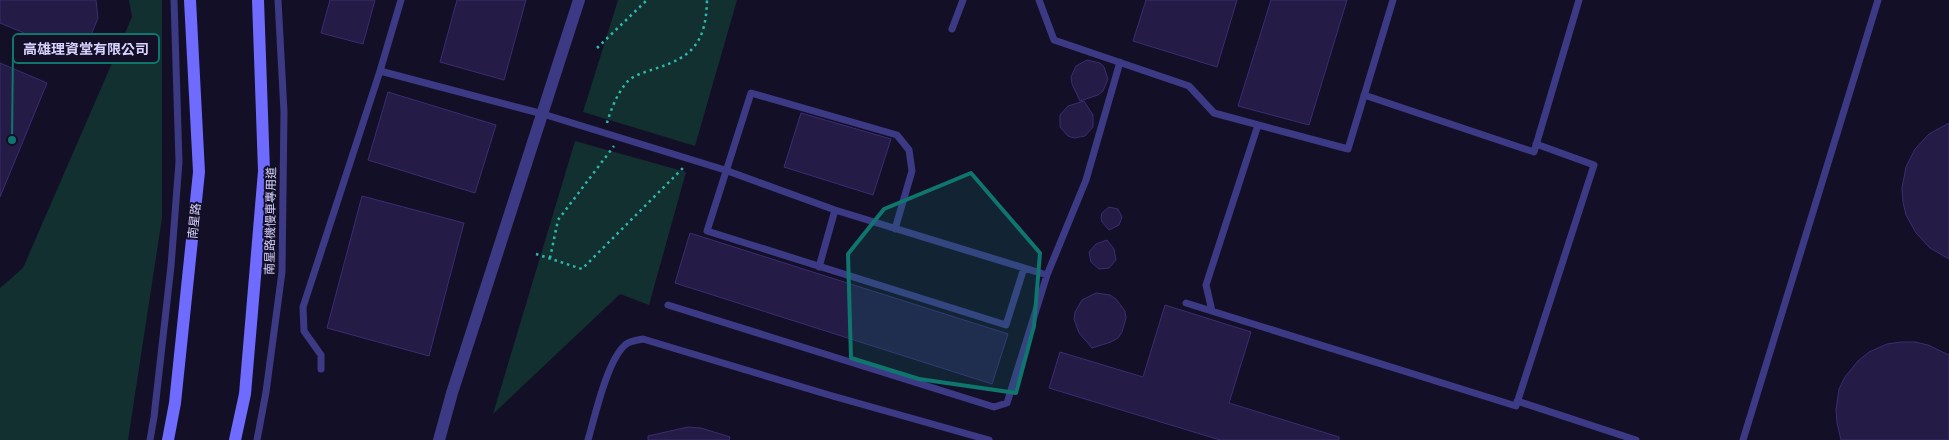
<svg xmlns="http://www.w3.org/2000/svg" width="1949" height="440" font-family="Inter,'Noto Sans TC',sans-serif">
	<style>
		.green { fill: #12302f }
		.building { fill: #241b47; stroke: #3b2d73 }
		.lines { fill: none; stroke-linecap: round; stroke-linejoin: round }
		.path { stroke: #2fb8b0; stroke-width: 2.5; stroke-dasharray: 2.5 4; stroke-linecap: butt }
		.lane { stroke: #3d3a85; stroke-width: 7 }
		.street { stroke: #3d3a85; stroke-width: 12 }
		.secondary { stroke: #6f6bff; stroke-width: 12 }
		.marked { fill: #0f766e; fill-opacity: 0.2; stroke: #0f766e; stroke-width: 4; stroke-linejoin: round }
		.labels { text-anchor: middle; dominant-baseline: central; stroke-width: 4; stroke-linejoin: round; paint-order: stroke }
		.street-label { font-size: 12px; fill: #d9d4ff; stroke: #130f26 }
		.leader { fill: none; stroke: #0f766e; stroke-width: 2 }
		.callout-dot { fill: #0f766e; stroke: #130f26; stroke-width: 2 }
		.callout { fill: #130f26; stroke: #0f766e; stroke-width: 2 }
		.callout-label { font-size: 14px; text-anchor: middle; font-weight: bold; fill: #d9d4ff }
	</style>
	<rect width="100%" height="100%" fill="#130f26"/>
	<path class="green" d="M129,0h33v218l-34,222h-128v-152l23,-20 109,-251z
		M618,0h119l-42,146 -112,-34z
		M575,141l111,31 -37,133 -29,-11 -127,120z"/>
	<path class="building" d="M0,0h96l2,18 -16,39 -82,-34z
		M330,0h45l-12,44 -42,-11z
		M457,0h69l-22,80 -64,-18z
		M1146,0h91l-20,67 -84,-26z
		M1271,0h76l-38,125 -71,-19z
		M1087,60l13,3 4,4 4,12 -5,12 -5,4 -18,6 -8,-17 -1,-7 5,-11z
		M0,63l47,20 -47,114z
		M388,92l108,33 -21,68 -107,-33z
		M1084,101l9,14v12l-8,9 -11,2 -6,-2 -8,-9v-12l8,-9z
		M801,113l90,26 -18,56 -89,-28z
		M1949,123v136l-19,-11 -14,-15 -10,-18 -3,-13 -1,-14 4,-21 9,-18 14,-15z
		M362,196l102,27 -35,133 -102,-28z
		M1109,207l9,2 4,8 -3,8 -10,5 -7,-8 -1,-4 1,-5z
		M690,233l318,101 -16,50 -317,-101z
		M1107,240l7,9 2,11 -7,8 -10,1 -8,-7 -2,-10 7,-8z
		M1096,293l14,2 6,4 9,12 1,7 -4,14 -4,6 -7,4 -19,6 -13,-15 -5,-14 1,-7 7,-12z
		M1165,305l86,27 -22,71 110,34v3h-119l-171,-52 11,-36 83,25z
		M1901,342h14l13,3 21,10v85h-108l-4,-17 -1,-13 3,-21 6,-12 13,-16 11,-9 18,-8z
		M688,427l13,1 29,9 -1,3h-81v-4z"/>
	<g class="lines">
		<path class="path" d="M597,48l50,-48
			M607,123c4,-14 10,-29 20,-41 6,-7 19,-10 27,-13 40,-12 52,-28 53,-69
			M536,254l46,15 101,-101
			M550,258l8,-38 56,-74"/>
		<path class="lane" d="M1039,0l15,40 135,46 25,27 134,36 45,-149
			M952,29l11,-29
			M380,71l163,43 182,56 110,40 212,65
			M1364,95l170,57 45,-152
			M895,229l17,-58 -3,-21 -12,-15 -146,-42 -44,138 299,94 18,-57
			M819,267l16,-57
			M1186,303l330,103 78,-241 -58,-21
			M668,305l326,102 13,-4 40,-128 39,-95 34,-118
			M1212,311l-6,-26 52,-160
			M321,369v-14l-17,-24 -1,-24 77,-236 21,-71
			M1517,401l119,39
			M150,440l4,-23 17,-151 8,-104 -5,-162
			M257,440l9,-48 16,-120 2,-160 -6,-112
			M588,440c7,-24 19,-79 37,-95 4,-4 13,-5 18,-6l186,56 160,45
			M1743,440l135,-440"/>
		<path class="street" d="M439,440l13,-47 127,-393"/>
		<path class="secondary" d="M168,440l7,-37 24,-231 -9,-172
			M235,440l10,-46 19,-223 -6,-171"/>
	</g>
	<path class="marked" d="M971,173l69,80 -6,73 -18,67 -97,-14 -68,-21 -3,-104 36,-45z"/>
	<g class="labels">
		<g class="street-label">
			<text transform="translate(194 221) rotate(-84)">南星路</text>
			<text transform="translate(270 221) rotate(-89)">南星路機慢車專用道</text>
		</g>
	</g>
	<path class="leader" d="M12 140L13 49"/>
	<circle class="callout-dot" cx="12" cy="140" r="5"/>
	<rect class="callout" x="13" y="34" width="146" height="29" rx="5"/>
	<g class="callout-label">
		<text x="86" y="54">高雄理資堂有限公司</text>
	</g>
</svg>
